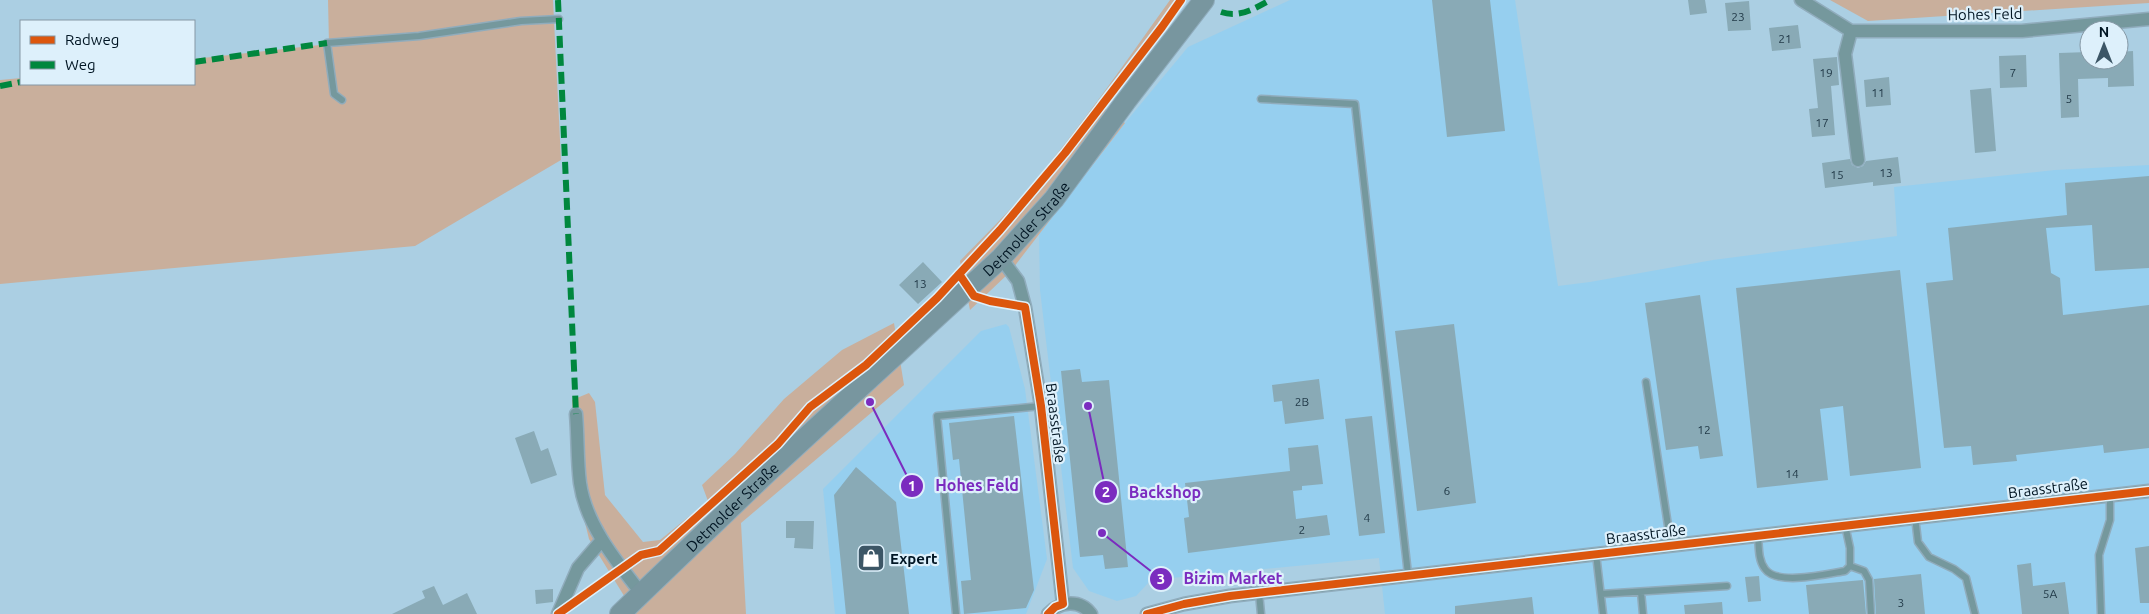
<svg xmlns="http://www.w3.org/2000/svg" width="2149" height="614" font-family="Ubuntu,sans-serif">
	<style>
		.built { fill: #96cfef }
		.green { fill: #c9af9c }
		.building { fill: #89aab6 }
		.lines { fill: none; stroke-linecap: round; stroke-linejoin: round }
		.service-casing { stroke: #90acbc; stroke-width: 9 }
		.minor-casing { stroke: #90acbc; stroke-width: 15 }
		.primary-casing { stroke: #90acbc; stroke-width: 22 }
		.service { stroke: #75989d; stroke-width: 6 }
		.minor { stroke: #75989d; stroke-width: 12 }
		.primary { stroke: #78969f; stroke-width: 20 }
		.quiet { stroke: #00873e; stroke-width: 6; stroke-dasharray: 12 6; stroke-linecap: butt }
		.cycleway-casing { stroke: #ddf0fb; stroke-width: 11 }
		.cycleway { stroke: #dc560d; stroke-width: 8 }
		.labels { text-anchor: middle; dominant-baseline: central; stroke-width: 4.5; stroke-linejoin: round; paint-order: stroke }
		.number-label { font-size: 12px; fill: #223a48 }
		.street-label { font-size: 15px; fill: #001523; stroke: #ddf0fb }
		.poi-label { font-size: 15px; font-weight: bold; fill: #001523; stroke: #ddf0fb; text-anchor: start }
		.leader { fill: none; stroke: #7b2cbf; stroke-width: 2 }
		.callout-dot { fill: #7b2cbf; stroke: #ddf0fb; stroke-width: 2 }
		.mark-label { font-size: 15px; text-anchor: middle; font-weight: bold; fill: #fff }
		.callout-label { font-size: 16px; text-anchor: middle; font-weight: bold; fill: #7b2cbf; stroke: #ddf0fb; stroke-width: 4.5; stroke-linejoin: round; paint-order: stroke }
	</style>
	<rect width="100%" height="100%" fill="#abcfe3"/>
	<path class="built" d="M1290,0h225l43,286 32,-4 123,-22 184,-24 -3,-49 161,-17 94,-5v449h-764l-6,-56 -228,22 -15,16 -19,5 -28,-10 -16,-23 -33,-278 -1,-56 86,-111 63,-76z
		M1006,324l3,3 16,62 22,170 -21,55h-191l-12,-125 158,-158z"/>
	<path class="green" d="M328,0h225l8,160 -146,86 -415,38v-204l21,-2v6h173v-25l135,-15z
		M1170,0h6l-79,102 28,21 -115,149 -40,38 -10,-49c24,-25 49,-49 71,-75 50,-60 94,-123 139,-186z
		M1830,0h319v3l-281,18z
		M894,323l10,62 -163,138 5,91h-135l15,-15 -37,-60 -11,-45 -6,-94 17,-7 6,9 10,93 38,47 17,-2 48,-39 -6,-16 33,-31 49,-55 58,-49z"/>
	<path class="building" d="M1432,0h58l15,131 -58,6z
		M1688,0h17l2,13 -17,2z
		M1749,1l2,29 -23,1 -3,-28z
		M1798,25l3,23 -29,3 -3,-23z
		M2133,51l1,35 -26,1v-9l-30,1 1,38 -18,1 -2,-65 30,-1v8h30v-8z
		M2026,55l1,32 -27,1 -1,-32z
		M1837,57l2,28 -8,1 4,49 -23,2 -3,-28 9,-1 -5,-49z
		M1889,77l2,28 -25,2 -2,-27z
		M1991,88l5,63 -21,2 -5,-63z
		M1898,157l3,26 -28,3v-4l-48,6 -3,-25 28,-4 2,6 6,3 5,-2 3,-5z
		M2149,176v92l-54,3 -3,-46 -46,3 5,45 9,5 3,37 86,-10v143l-45,5 -1,-8 -87,10 1,6 -44,4 -2,-19 -27,2 -18,-165 27,-3 -5,-52 119,-13 -2,-32z
		M923,262l19,20 -24,22 -19,-19z
		M1900,270l21,198 -71,8 -7,-70 -23,3 8,71 -71,8 -21,-200z
		M1700,295l23,161 -23,3 -2,-13 -32,4 -21,-147z
		M1454,324l22,179 -59,8 -22,-180z
		M1080,369l2,13 27,-2 19,187 -23,2 -2,-14 -23,2 -19,-186z
		M1319,379l5,40 -39,5 -3,-23 -8,1 -2,-17z
		M1014,416l20,174 -8,18 -62,6 -3,-33 10,-1 -12,-121 -6,1 -4,-37z
		M1372,416l13,117 -26,3 -14,-117z
		M534,431l7,20 7,-3 9,27 -26,9 -16,-46z
		M1318,445l5,39 -21,2v4l-9,1 3,28 31,-4 3,20 -142,18 -4,-35 5,-1 -4,-34 105,-12 -2,-23z
		M856,467l40,35 13,112h-63l-12,-119z
		M786,521h28l-1,28 -19,-1 1,-10h-9z
		M2149,546v57h-9l-5,-55z
		M2031,563l2,23 32,-4 4,32h-47l-5,-49z
		M1921,574l4,40h-49l-2,-35z
		M1759,576l2,25 -13,1 -3,-25z
		M1863,580l3,34h-57l-3,-29z
		M434,586l9,19 24,-12 10,21h-85l33,-16 -3,-7z
		M553,589v13l-17,2 -1,-14z
		M1532,597l2,17h-79v-8z
		M1722,602l1,12h-38l-1,-9z"/>
	<g class="lines">
		<g class="service-casing">
			<path id="service" d="M1261,99l94,5 53,470
				M342,100l-8,-6 -7,-51 92,-7 102,-15 38,-2
				M1646,382l25,163
				M1915,517l3,25 11,15 25,12 12,9 9,36
				M1758,535c1,12 0,25 7,34 12,17 62,5 80,2l5,-5v-18l-5,-23
				M1596,554l7,60
				M1850,566l14,5 5,9 2,34
				M1641,592l2,22
				M1259,593l2,21
				M1601,594l126,-8
				M956,614l-19,-198 104,-10
				M2101,614l-2,-59 11,-35v-26"/>
		</g>
		<g class="minor-casing">
			<path id="minor" d="M1801,0l50,31h171l127,-12
				M1851,31l-6,23 13,106
				M1001,258l17,23 7,26 16,99 22,198
				M576,414c2,23 1,46 4,69 6,42 36,78 61,110
				M558,614l20,-46 24,-28
				M1048,614c12,-13 32,-15 43,0
				M1147,614l37,-10 46,-8 919,-105"/>
		</g>
		<g class="primary-casing">
			<g id="primary">
				<path id="s1" d="M620,614l148,-142 233,-214 53,-59 72,-98 78,-101"/>
			</g>
		</g>
		<use href="#service" class="service"/>
		<use href="#minor" class="minor"/>
		<use href="#primary" class="primary"/>
		<path class="quiet" d="M558,0l18,414
			M1221,12c18,6 33,-3 49,-12
			M194,62l133,-19
			M0,86l21,-4"/>
		<g class="cycleway-casing">
			<path id="cycleway" d="M959,274l15,22 16,5 35,6 16,99 22,198 -8,3 -7,7
				M558,614l83,-59 18,-4 119,-107 32,-37 56,-42 71,-67 63,-68 65,-77 97,-126 19,-27
				M1147,614l37,-10 46,-8 919,-105"/>
		</g>
		<use href="#cycleway" class="cycleway"/>
	</g>
	<defs>
		<g id="shop-square" transform="scale(1.4375)"><rect x="-9" y="-9" width="18" height="18" rx="4" fill="#3c5666" stroke="#ddf0fb"/><path d="M-5-2.5h2.3a2.7 3.5 0 0 1 5.4 0H5L5.5 6h-11ZM-1.5-2.5h3a1.5 2.3 0 0 0-3 0Z" fill="#fff"/></g>
	</defs>
	<g fill-rule="evenodd">
		<use href="#shop-square" x="871" y="558"/>
	</g>
	<g class="labels">
		<g class="number-label">
			<text x="1738" y="16">23</text>
			<text x="1785" y="38">21</text>
			<text x="1826" y="72">19</text>
			<text x="2013" y="72">7</text>
			<text x="1878" y="92">11</text>
			<text x="2069" y="98">5</text>
			<text x="1822" y="122">17</text>
			<text x="1886" y="172">13</text>
			<text x="1837" y="174">15</text>
			<text x="920" y="283">13</text>
			<text x="1302" y="401">2B</text>
			<text x="1704" y="429">12</text>
			<text x="1792" y="473">14</text>
			<text x="1447" y="490">6</text>
			<text x="1367" y="517">4</text>
			<text x="1302" y="529">2</text>
			<text x="2050" y="593">5A</text>
			<text x="1901" y="602">3</text>
		</g>
		<g class="street-label">
			<text transform="translate(1985 14) rotate(-1)">Hohes Feld</text>
			<text stroke="none"><textPath href="#s1" startOffset="560">Detmolder Straße</textPath></text>
			<text transform="translate(1056 423) rotate(83)">Braasstraße</text>
			<text transform="translate(2048 488) rotate(-7)">Braasstraße</text>
			<text stroke="none"><textPath href="#s1" startOffset="155">Detmolder Straße</textPath></text>
			<text transform="translate(1646 534) rotate(-7)">Braasstraße</text>
		</g>
		<g class="poi-label">
			<text x="890" y="558">Expert</text>
		</g>
	</g>
	<path class="leader" d="M870 402L912 486M1088 406L1106 492M1102 533L1161 579"/>
	<g class="callout-dot">
		<circle cx="870" cy="402" r="5"/>
		<circle cx="1088" cy="406" r="5"/>
		<circle cx="1102" cy="533" r="5"/>
		<circle cx="912" cy="486" r="12"/>
		<circle cx="1106" cy="492" r="12"/>
		<circle cx="1161" cy="579" r="12"/>
	</g>
	<g class="mark-label">
		<text x="912" y="491">1</text>
		<text x="1106" y="497">2</text>
		<text x="1161" y="584">3</text>
	</g>
	<g class="callout-label">
		<text x="977" y="491">Hohes Feld</text>
		<text x="1165" y="498">Backshop</text>
		<text x="1233" y="584">Bizim Market</text>
	</g>
	<rect x="20" y="20" width="175" height="65" fill="#ddf0fb" stroke="#8598a5"/>
	<rect x="30" y="36" width="25" height="8" fill="#dc560d" stroke="#8598a5"/>
	<text x="65" y="45" font-size="15" fill="#001523">Radweg</text>
	<rect x="30" y="61" width="25" height="8" fill="#00873e" stroke="#8598a5"/>
	<text x="65" y="70" font-size="15" fill="#001523">Weg</text>
	<g transform="translate(2104 45)"><circle r="24" fill="#ddf0fb" stroke="#8598a5"/>
	<path d="M0-4L9 19L0 12L-9 19Z" fill="#3c5666"/>
	<text y="-8" font-size="14" font-weight="bold" text-anchor="middle" fill="#001523">N</text>
	</g>
</svg>
